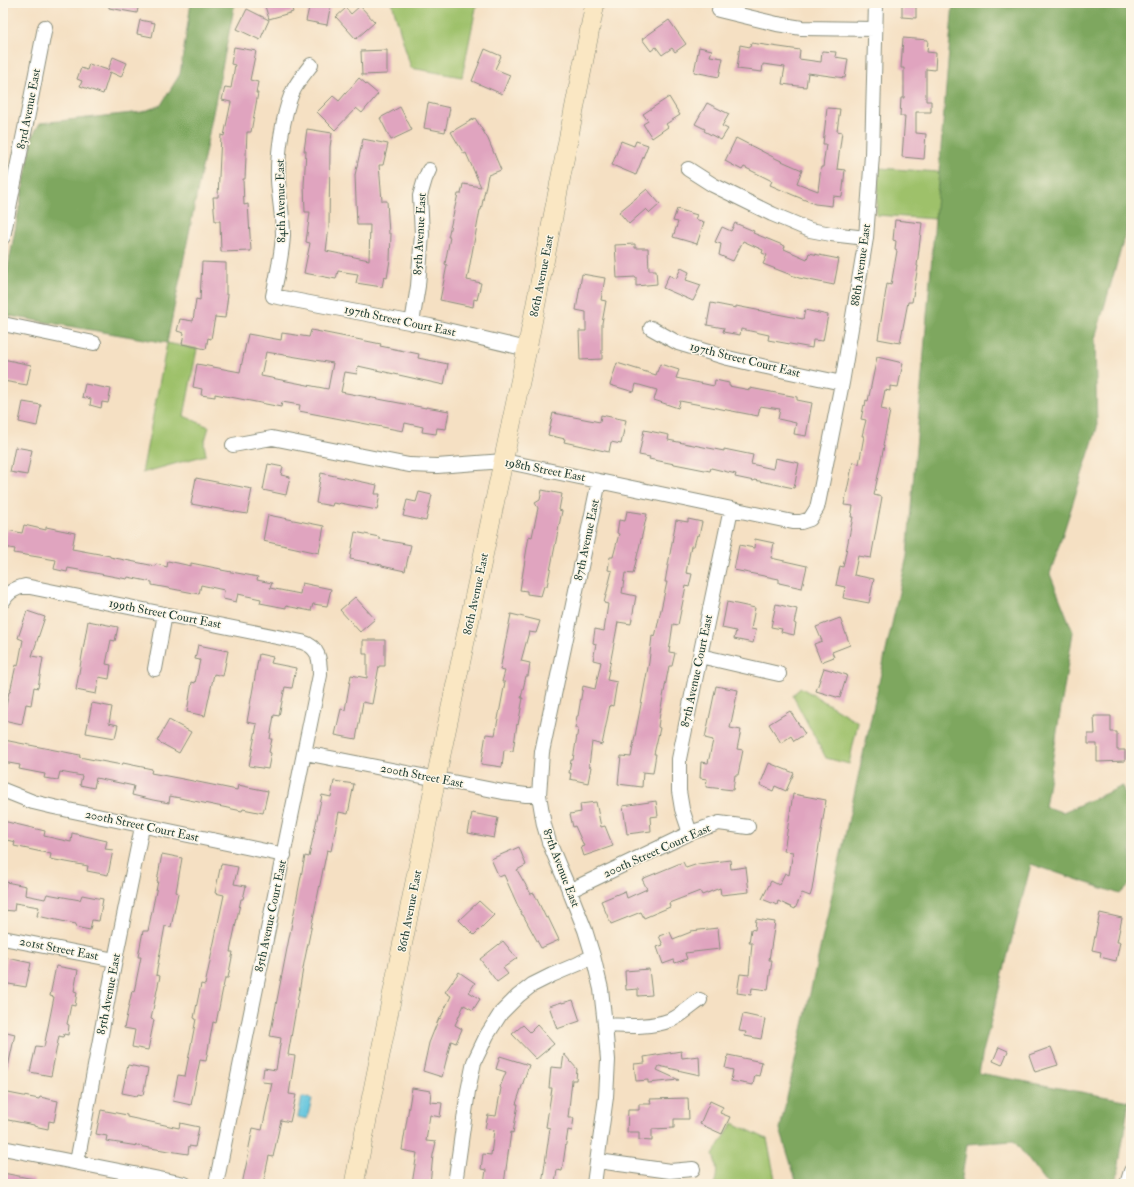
<svg xmlns="http://www.w3.org/2000/svg" width="1134" height="1187" font-family="'IM FELL Double Pica',serif">
	<style>
		.green { fill: #9ec16b; stroke: #5e7f50 }
		.forest { fill: #7ea75f; stroke: #4e724a }
		.water { fill: #60c4de; stroke: #408089 }
		.building { fill: #e0a4bf; fill-rule: evenodd }
		.lines { fill: none; stroke-linecap: round; stroke-linejoin: round }
		.street-casing { stroke: #8a8e7c; stroke-width: 16 }
		.secondary-casing { stroke: #8a8e7c; stroke-width: 20 }
		.street { stroke: #fff; stroke-width: 14 }
		.secondary { stroke: #fae7c3; stroke-width: 19 }
		.labels { text-anchor: middle; dominant-baseline: central; stroke-width: 3; stroke-linejoin: round; paint-order: stroke }
		.street-label { font-size: 12px; fill: #1f3d34; stroke: #fcf5e5 }
	</style>
	<rect width="100%" height="100%" fill="#fcf5e5"/>
	<filter id="ink" filterUnits="userSpaceOnUse"><feTurbulence type="fractalNoise" baseFrequency=".025" numOctaves="2"/><feDisplacementMap in="SourceGraphic" scale="8" xChannelSelector="R" yChannelSelector="G"/><feConvolveMatrix kernelMatrix="1 2 1 2 8 2 1 2 1" color-interpolation-filters="sRGB"/></filter>
	<filter id="wash" filterUnits="userSpaceOnUse"><feTurbulence type="fractalNoise" baseFrequency=".012" numOctaves="4" result="noise"/><feDisplacementMap in="SourceGraphic" scale="16" xChannelSelector="R" yChannelSelector="G"/><feGaussianBlur stdDeviation="0.9" result="paint"/><feColorMatrix in="noise" values="0 0 0 0 0 0 0 0 0 0 0 0 0 0 0 0 0 1.4 0 .05"/><feComposite in="paint" operator="in"/></filter>
	<g filter="url(#wash)">
		<rect width="100%" height="100%" fill="#f5e0c3"/>
		<path class="green" d="M392,3h85l-15,74 -51,-9z
			M879,168l60,4 -3,47 -60,-4z
			M167,343l30,6 -13,67 25,11 -5,17 2,11 -64,18z
			M800,687l58,35 -9,42 -23,-6 -33,-62z
			M733,1123l34,16 9,45h-62c4,-10 3,-19 -1,-29z"/>
		<path class="forest" d="M191,3h44l-68,340 -163,-28 -1,-3v-18l30,-159 7,-12 102,-11 19,-7 19,-31z
			M953,3h178v211l-36,125 2,89 -47,146 23,58 -28,175 18,5 60,-26 8,54v43l-11,11 -89,-30 -48,188 -4,21 150,28 -12,76 -4,7h-66l-33,-43 -47,3 -6,40h-164l-17,-55 127,-573z"/>
		<path class="water" d="M302,1097l10,2 -5,20 -9,-2z"/>
		<g id="blocks">
			<path class="building" d="M109,3h30l-2,10 -28,-5z
				M264,3h26l3,9 -24,7z
				M310,3h21l-4,22 -21,-4z
				M902,3h14v15l-14,-1z
				M360,6l15,16 -19,17 -20,-22 10,-9 5,6z
				M247,9l22,11 -9,20 -23,-11z
				M140,20l15,3 -3,14 -15,-3z
				M669,20l17,24 -11,8 -3,-4 -10,7 -6,-8 -5,4 -9,-12z
				M903,38l25,2 -1,12 9,1 -1,17 -9,-1v32h5v11h-15v21l10,1 -2,25 -22,-2 3,-41h-5l1,-18h3v-30h-3z
				M751,43l49,7 -1,9 22,3 1,-11 14,1 -1,5 13,2 -3,19 -37,-5 -2,14 -24,-3 3,-17 -22,-3 -1,8 -25,-3 3,-24 10,2z
				M234,47l22,4 -6,29 8,2 -2,11h2l-7,39h-4l-2,47h-2l1,26 4,-1 3,47 -30,1 -1,-31h-5l-2,-24h5l3,-62 3,1 7,-34 -9,-2 3,-13 6,1 4,-23 -4,-1z
				M699,47l13,3 -2,6 13,2 -4,19 -25,-5z
				M485,49l16,7 -6,13 15,6 -8,19 -30,-13z
				M387,50v24l-25,1 -1,-24z
				M113,57l14,6 -6,14 -11,-5 -7,22 -23,-8 2,-5 -5,-2 4,-11 6,2 2,-6 19,6z
				M359,78l19,16 -16,19 -6,-5 -21,22 -18,-18 16,-16 6,5z
				M669,97l11,18 -14,9 2,3 -16,11 -9,-14 5,-3 -5,-7z
				M428,103l22,5 -5,24 -21,-4z
				M707,103l22,11 -7,12 6,3 -7,11 -17,-9 1,-2 -10,-5z
				M400,107l12,23 -21,10 -11,-22z
				M827,108l13,1 -3,22 5,1 -5,37 8,1 -3,27 -9,-1 -1,10 -17,-2 -22,-9 -23,-10 2,-4 -28,-14 -2,3 -17,-9 11,-23 41,21 25,11 -5,13 21,8 3,-24h2l3,-23h-3z
				M475,118l13,21 13,31 -13,5 -7,35h-1l-13,70 14,3 -4,17 -3,-1 -1,8 -33,-7 7,-35 -2,-1 5,-27h-2l10,-43h3l2,-10 18,3 -15,-34 -2,1 -13,-22z
				M307,129l25,4 -2,14 -1,80 -3,24 43,9 1,-35h-13l-2,-50 8,-36 25,5 -5,21h-4l3,36h5l2,33h2l-1,26 -3,18 -3,-1 -2,10 -26,-4 2,-9 -20,-3 -2,8 -32,-6 6,-30 -4,-1 4,-30h-5l-1,-27 2,-34h-2z
				M621,141l13,5 2,-5 12,4 -12,30 -24,-10z
				M647,189l13,15 -10,9 -4,-4 -17,15 -10,-12z
				M677,209l20,6 -2,4 9,3 -7,22 -24,-7 5,-15 -5,-1z
				M895,220l27,3 -5,43h1l-6,36h-4l-8,41 -22,-4 9,-55 4,1 6,-34 -2,-1 1,-9 -3,-1z
				M735,223l19,8 -1,2 32,13 -1,3 23,10 2,-6 30,6 -5,26 -35,-7 -36,-14 4,-9 -5,-2 1,-3 -20,-9 -10,20 -14,-6 2,-11 -6,-2 7,-15 9,4z
				M635,244v4h13l1,22h7l1,14 -21,2v-9l-19,1 -2,-33z
				M202,262l24,1v32h2l-3,23 -10,-1 -4,22 -3,-1 -2,11 -24,-5 2,-11 -7,-2 3,-12 13,2 3,-22 4,1z
				M681,268l8,4 -3,8 15,5 -8,16 -30,-13 6,-13 7,4z
				M582,274l23,4 -4,22 5,1 -4,22v36l-22,1 -1,-29h7v-19l-10,-2z
				M711,303l25,5v-2l67,13 2,-9 23,5 -5,26 -10,-1 -1,8 -44,-8 1,-5 -28,-6 -1,6 -17,-3 1,-4 -17,-3z
				M311,330l70,14 -1,2 39,8 -1,4 30,6 -4,21 -86,-19 -1,8 -12,-2 -4,20 85,16v-1l23,4 -3,18 -9,-1 -1,6 -14,-2 1,-5 -18,-4 -2,8 -104,-20 1,-6 -18,-3 -1,5 -66,-13v3l-14,-2 1,-6 -9,-2 4,-23 43,8 8,-38 33,6 1,-7 27,4zM266,352l67,11 -5,26 -67,-13z
				M877,357l26,6 -5,24 -8,-1v5l-5,-1 -4,19 9,2 -7,34 1,1 -10,49 8,2 -11,61 -13,-2 -4,19 20,4 -5,24 -26,-5 2,-11 -9,-2 4,-19 3,1 10,-50h-2l2,-11 -9,-1 9,-43 6,2 5,-28h-2l4,-16 -5,-1 3,-14 1,1 1,-6 2,1z
				M3,359l28,6 -4,20 -24,-4z
				M617,363l39,12 4,-11 19,6 -3,8 38,8 1,-6 14,3v3l21,4v-2l47,9v3l15,3 -6,33 -12,-2 2,-11 -18,-4 2,-10 -20,-3 -2,10 -78,-15 -2,7 -24,-8 3,-10 -21,-6 -2,8 -24,-7z
				M85,384l26,5 -3,14 -6,-1 -1,6 -11,-3 1,-6 -9,-2z
				M23,402l18,3 -4,21 -18,-4z
				M553,413l47,9 1,-7 25,5 -5,24 -10,-2 -2,10 -45,-10 1,-3 -17,-4z
				M644,430l25,5 -1,5 56,11v-2l29,6 -2,9 22,5 2,-11 24,5 -5,25 -40,-8v1l-19,-4 1,-3 -25,-6 -1,3 -61,-12 1,-2 -11,-2z
				M15,447l17,3 -5,25 -17,-3z
				M268,464l15,3 -2,8 9,2 -4,18 -23,-5z
				M321,473l56,12 -2,9h5l-3,16 -37,-7 -1,1 -6,-1 -1,3 -16,-3z
				M196,478l56,11 -5,25 -56,-10z
				M542,490l20,4 -3,16 3,1 -15,75h-3l-3,10 -14,-2v-3l-7,-1 9,-54 3,1 6,-29 -3,-5 5,-3z
				M419,492l13,3 -6,26 -23,-5 4,-16 9,2z
				M627,511l20,3 -14,60 -8,-1 -3,20 14,3 -5,28 -13,-2 -11,58 10,2 -4,24 -3,-1 -8,40 -10,-3 -3,24 2,1 -3,16 -18,-4 1,-6h-2l2,-13h2l5,-31 -3,-1 2,-12h1l5,-30 12,3 6,-27 -8,-2 2,-10v-1l1,-5 -3,-1 2,-14 9,2 4,-27 -4,-1 8,-32 -4,-1 2,-13h3l6,-23 -2,-1 2,-13 6,1z
				M268,515l56,11 -5,27 -56,-12z
				M688,519l14,3 -3,14 -2,-1 -3,11h-3l-5,27 6,1 -3,13 -3,-1 -8,39 -5,-1 -4,28 6,1 -3,13h-3l-9,47 -2,14 2,1 -6,26h2l-3,19 -10,-1 -1,15 -24,-3 3,-28 10,1 18,-95 3,-26 3,1 12,-55h-2l11,-62 12,2z
				M24,525l22,5v-3l29,6 -3,16 38,7v1l45,9 1,-2 11,3 1,-6 23,5v-3l30,6v1l37,7 -1,3 15,3 -2,5 30,6 2,-11 29,6 -4,17 -14,-2 -2,7 -25,-5v2l-26,-5 1,-4 -23,-5 -2,8 -13,-3 1,-9 -23,-5 -2,9 -47,-9v-3l-24,-5 -1,2 -59,-11 -1,4 -13,-3 2,-9 -42,-7 1,-4 -11,-2 3,-17 15,3z
				M355,532l24,5v2l32,6 -6,26 -23,-5v-1l-32,-6z
				M755,539l19,4 -3,15 36,8 -5,22 -23,-5v-4l-45,-9 5,-25 15,3z
				M355,597l20,22 -15,13 -20,-22z
				M727,602l28,6 -4,21 5,1 -3,13 -19,-4 2,-8 -14,-3z
				M776,604l21,5 -3,14 2,1 -2,11 -13,-3 1,-3 -11,-2z
				M27,611l18,6 -13,39 11,2 -5,30 -4,-1 -3,18 -5,-1 -4,20 -19,-4 6,-28h1l6,-27 2,1 5,-26 -5,-2z
				M511,614l29,7 -4,12 -7,-1 -8,29 9,2 -2,13h-2l-5,22h2l-5,27 -1,-1 -4,27 -9,-1 -2,17 -21,-3 5,-30 9,1 10,-53h-3l3,-11 -5,-1z
				M840,618l10,27 -18,7 2,5 -13,5 -7,-18 8,-3 -6,-14z
				M88,621l30,6 -3,14 -4,-1 -5,24 5,1 -2,14 -10,-2 -3,17 -20,-4z
				M363,640h22v26h-6l-7,38 -9,-2 -7,37 -21,-4 6,-26 4,1 6,-35 16,3v-24h-4z
				M198,645l30,6 -5,25 -9,-2 -9,42 -18,-4 5,-30 3,1 5,-23 -5,-1z
				M259,654l14,3 -2,6 25,5 -4,20 -7,-1 -6,29 -5,-1 -4,24h2l-3,13 2,1 -3,16 -19,-3 8,-42 -10,-2z
				M824,668l23,7 -7,23 -24,-7z
				M716,686l22,4 -8,38 11,2 -4,19 6,1 -5,25h-3l-2,15 -27,-3 1,-8 -7,-1 1,-16 7,1 5,-23 -8,-2z
				M92,703l20,4 -3,16 9,2 -3,13 -29,-5z
				M790,711l15,23 -11,7 -3,-5 -10,7 -12,-19z
				M1094,716h17v16h6v18h8v11l-28,1v-18h-9v-10h7z
				M169,720l22,12 -12,21 -22,-12z
				M4,740l76,15 -1,2 43,8 1,-2 29,6 -1,4 37,7 49,10 1,-5 30,6 -5,22 -20,-4 -1,2 -72,-15 -1,7 -16,-3 -21,-5 2,-9 -38,-8 -2,10 -14,-3 2,-9 -22,-4 -2,8 -14,-2 1,-4 -26,-5 1,-4 -17,-3v-16z
				M769,763l25,10 -8,18 -11,-5 -2,5 -13,-6z
				M334,781l20,3 -6,30 -9,-2 -8,39 -4,-1 -23,113 -16,92 7,1 -6,38 7,1 -6,27 -9,-2 -8,37 -4,-1 -6,28h-21l7,-32h-1l5,-24 9,2 10,-47 -10,-1 2,-14 12,2 5,-32 -11,-2 35,-180 4,1 13,-62 9,2z
				M793,794l33,6 -14,90 -2,6 -8,-3 -7,16 -17,-8 -1,4 -15,-6 9,-18 8,4 6,-12 4,2 4,-23 -9,-1z
				M656,801l2,15 -8,1 1,14 -24,3 -4,-28z
				M596,802l5,25 4,-1 8,20 -29,10 -3,-9 3,-1 -9,-20 -2,1 -3,-13 11,-2 -1,-8z
				M472,813l26,5 -4,20 -26,-5z
				M3,821l42,10 -1,5 27,6 1,-9 35,8 -2,8 8,1 -5,25 -21,-4 1,-5 -38,-7 1,-5 -37,-8 1,-4 -12,-3z
				M519,847l7,18 -9,5 14,24 3,-1 12,25 2,-1 11,23 -18,8 -18,-33h-1l-18,-40 -5,2 -8,-18z
				M162,854l20,4 -6,34 2,1 -7,34 -6,-1 -9,49 4,1 -9,43 3,1 -6,30 -16,-3 3,-17 -11,-2 8,-37 2,1 7,-35h-3l5,-26h5l10,-50h-1z
				M730,860l1,9 15,-2 3,25 -28,3 -1,-7 -18,7 -2,-4 -31,12 1,4 -26,11 -3,-6 -30,12 -10,-23 24,-10 2,7 20,-9 -5,-10 41,-17 3,6 12,-4z
				M221,864l17,3 -4,17 12,2 -3,13h-2l-11,53h3l-5,26h-3l-9,45 -3,-1 -7,39 -6,-1 -9,45 -18,-4 5,-26 7,1 11,-57 -2,-1 7,-34 4,1 19,-90 -9,-2z
				M6,882l20,4 -1,9 20,4 2,-5 33,6 2,-5 21,4 -4,22 -7,-1 -2,10 -15,-3 1,-3 -39,-8 2,-9 -24,-4 -1,8 -11,-1v-14z
				M479,901l15,14 -20,20 -15,-15z
				M1100,913l22,5 -5,24h3l-4,19 -16,-4 1,-5 -9,-2z
				M756,919l19,3 -6,38h3l-4,30 -16,-2 -1,7 -14,-2 3,-19 9,1 3,-32h-3l2,-14 4,1z
				M718,928l2,21 -35,4 2,6 -12,4 -1,-3 -11,4 -6,-17 6,-2 -4,-9 11,-4 3,7 18,-7v-1z
				M503,941l14,17 -14,10 5,6 -11,8 -17,-23z
				M7,958l24,5 -5,24 -23,-4z
				M56,966l22,4 -4,21 3,1 -2,14 -4,-1 -4,19 2,1 -1,10 -4,-1 -1,3 -4,-1 -8,40 -21,-4 6,-26 8,1 10,-50 -4,-1z
				M649,969l3,26 -14,1v-7l-12,1 -1,-19z
				M459,972l16,11 -6,9 11,7 -7,11 -9,-5 -9,20 7,4 -6,14 -5,-2 -9,36 -19,-6 6,-28 10,-25 1,1 11,-23 -6,-4z
				M573,1000l7,21 -23,8 -8,-23 13,-4v1z
				M743,1014l22,5 -4,20 -16,-3 1,-4 -7,-1z
				M523,1025l7,7 7,-7 17,19 -18,15 -24,-25z
				M3,1031l12,3 -7,33h-5z
				M999,1047l9,4 -6,14 -9,-4z
				M1051,1047l7,18 -23,7 -6,-17z
				M681,1051l1,7 17,-2 1,19 -41,-9 -2,4 22,10 -31,3v-3l-12,1 -2,-17 11,-1 -1,-6z
				M564,1054l13,15 -1,11h-4l-4,38h6l-2,13 -4,-1 -6,41 -5,-1 -2,14h-13l8,-56 -4,-1 6,-39h-3l2,-21 11,1z
				M728,1055l34,7 -3,14 -4,-1 -2,10 -22,-4 2,-11 -8,-2z
				M500,1056l29,9 -13,39h2l-5,29 -2,-1 -7,52h-20l2,-14 -5,-1 2,-15 8,1 3,-25 -9,-2 3,-13 8,1 5,-28 -1,-1 6,-15 -10,-3z
				M128,1065l20,4 -5,26 -5,-1 -1,2 -15,-3z
				M412,1088l19,3 -1,11 12,1 -2,14 -10,-2 -4,26 10,1 -3,13 -3,29h-18l5,-31 -15,-3z
				M3,1092l36,7 1,-2 18,4 -4,21 -5,-1 -1,8 -14,-3v-1l-31,-6z
				M688,1098l1,21h-15v9l-22,1v12l-13,-1v-8h-12l1,-22h11v-6h12l-1,-5z
				M710,1101l13,6 -3,6 10,4 -8,17 -22,-10z
				M101,1110l26,5v2l52,11 1,-5 19,4 -4,20 -6,-1 -1,8 -82,-13 1,-5 -11,-2z
				M3,1173l31,6 -1,5h-30z"/>
		</g>
	</g>
	<g filter="url(#ink)">
		<use href="#blocks" fill-opacity="0" stroke="#8a8e7c" stroke-width="1"/>
		<g class="lines">
			<g class="street-casing">
				<path id="street" d="M719,10l58,14 25,4 73,1
					M311,65c-7,9 -14,17 -19,28 -9,22 -15,62 -14,87 1,18 5,37 5,55 -1,20 -6,41 -10,61l157,30 97,23
					M688,169l25,16 59,29 38,16 21,4 35,4
					M3,237l26,-128 16,-82
					M412,323l6,-37 4,-52 -2,-38 5,-17 4,-9
					M3,324l91,19
					M651,328l27,15 50,15 34,8 80,17
					M233,445l39,-7 137,27 28,1 67,-5 289,61h8l9,-3 7,-11 2,-9 23,-116 24,-145 6,-83 4,-152
					M3,601c5,-9 12,-13 22,-15l277,56c17,5 18,17 18,33l-104,509
					M700,656l79,18
					M155,669l10,-55
					M305,753l198,39 23,3h13
					M3,790l30,12 21,5 230,48
					M690,833l-8,-24 -3,-18v-32l21,-103 31,-147
					M569,891l121,-58 29,-10 29,4
					M3,938l112,22
					M605,1025c22,1 45,3 66,-5 10,-4 20,-14 29,-20
					M3,1148l182,36
					M598,1161l72,10 23,-2
					M77,1162l38,-202 27,-133
					M455,1184l13,-93 6,-29 13,-27 14,-22 17,-17 14,-11 20,-10 26,-11 15,-8
					M594,1184l12,-87 2,-37 -3,-35 -4,-36 -8,-33 -8,-26 -19,-48 -7,-16 -10,-24 -5,-17 -5,-30 3,-43 57,-271
					M1127,1184l4,-13"/>
			</g>
			<g class="secondary-casing">
				<path id="secondary" d="M354,1184l82,-406 91,-429 68,-346"/>
			</g>
			<use href="#street" class="street"/>
			<use href="#secondary" class="secondary"/>
		</g>
	</g>
	<g class="labels">
		<g class="street-label">
			<text transform="translate(29 109) rotate(-79)">83rd Avenue East</text>
			<text transform="translate(281 201) rotate(-91)">84th Avenue East</text>
			<text transform="translate(420 234) rotate(-87)">85th Avenue East</text>
			<text transform="translate(861 265) rotate(-82)">88th Avenue East</text>
			<text transform="translate(542 276) rotate(-79)">86th Avenue East</text>
			<text transform="translate(400 321) rotate(12)">197th Street Court East</text>
			<text transform="translate(745 360) rotate(14)">197th Street Court East</text>
			<text transform="translate(545 470) rotate(11)">198th Street East</text>
			<text transform="translate(587 540) rotate(-78)">87th Avenue East</text>
			<text transform="translate(476 594) rotate(-78)">86th Avenue East</text>
			<text transform="translate(165 614) rotate(11)">199th Street Court East</text>
			<text transform="translate(697 671) rotate(-78)">87th Avenue Court East</text>
			<text transform="translate(422 776) rotate(11)">200th Street East</text>
			<text transform="translate(142 826) rotate(12)">200th Street Court East</text>
			<text transform="translate(657 851) rotate(-24)">200th Street Court East</text>
			<text transform="translate(561 868) rotate(69)">87th Avenue East</text>
			<text transform="translate(410 911) rotate(-79)">86th Avenue East</text>
			<text transform="translate(271 916) rotate(-78)">85th Avenue Court East</text>
			<text transform="translate(59 949) rotate(11)">201st Street East</text>
			<text transform="translate(109 994) rotate(-79)">85th Avenue East</text>
		</g>
	</g>
	<rect width="1134" height="1187" fill="none" stroke="#fcf5e5" stroke-width="16"/>
</svg>
